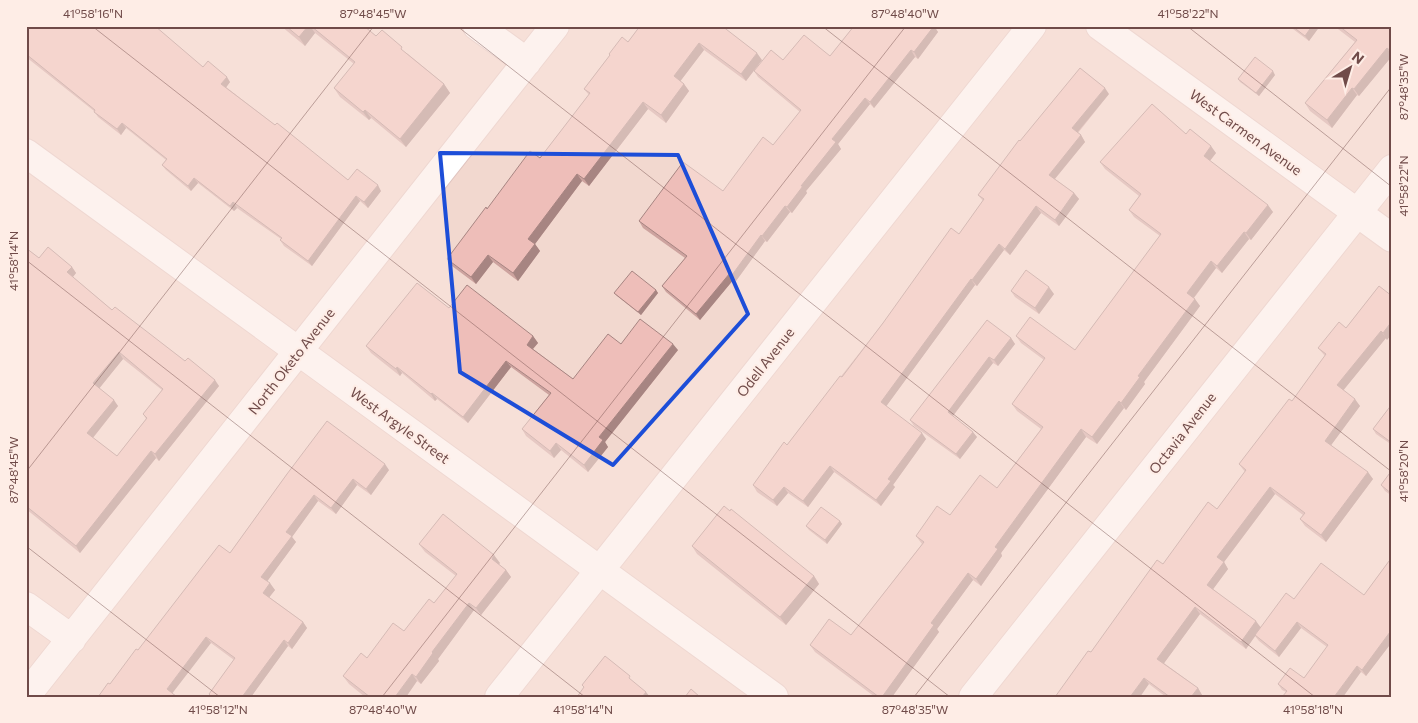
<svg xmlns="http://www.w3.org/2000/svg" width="1418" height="723" font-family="Commissioner,sans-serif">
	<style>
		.residential { fill: #f2d8cf }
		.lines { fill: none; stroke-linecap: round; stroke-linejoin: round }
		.street-casing { stroke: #e0c5c0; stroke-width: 30 }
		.street { stroke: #fff; stroke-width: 28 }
		.wall { fill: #cda39f; fill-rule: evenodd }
		.shaded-wall { fill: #a78582 }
		.building { fill: #eebeb9; stroke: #a78582; fill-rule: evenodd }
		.marked { fill: none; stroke: #1d4ed8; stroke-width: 4; stroke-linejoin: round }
		.ticks { fill: none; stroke: #704b49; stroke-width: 1; stroke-opacity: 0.45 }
		.labels { text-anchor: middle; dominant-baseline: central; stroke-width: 4; stroke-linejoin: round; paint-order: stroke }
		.street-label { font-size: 14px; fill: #704b49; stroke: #feede6 }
		.neatline { fill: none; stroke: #704b49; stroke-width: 2 }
		.ticks-label { font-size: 12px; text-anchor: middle; fill: #704b49 }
	</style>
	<rect width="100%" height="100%" fill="#fbe8e0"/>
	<path class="residential" d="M26,26h1366v671h-1366z"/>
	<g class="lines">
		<g class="street-casing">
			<path id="street" d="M477,26l50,36
				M1100,26l292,212
				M26,153l748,544
				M26,606l46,33
				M26,696l529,-670
				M499,697l533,-671
				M973,697l419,-528"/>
		</g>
		<use href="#street" class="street"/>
	</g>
	<path class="wall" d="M26,26l177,41 27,15 -4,5 49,38 73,55 33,11 -13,17 -8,-7 -48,65 -28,-20 -4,-6 1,-1 -44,-31 -3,3 -36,-28 -7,8 -25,-21 -4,-5 4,-5 -40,-32 -5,7 -23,-18 -4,-6 -68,-54z
		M281,26h83l12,10 32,18 36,30 6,9 -44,54 -35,-29 -2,2 -29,-23 -6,-9 20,-24 -39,-31 -10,13z
		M640,26l122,34 -16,21 -42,-31 -24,31 4,3 5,7 -23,32 -18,-14 -59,77 -7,-5 -47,63 5,7 -22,30 -25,-19 -17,22 -24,-18 -5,-7 40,-50 53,-51 49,-63 -5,-6 26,-34 -1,-1 19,-12z
		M854,26h85l-3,3 2,3 -20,27 -3,-2 -41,51 -4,-4 -32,40 3,5 -35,42 1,2 -15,20 -2,-1 -23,30 -2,-1 -29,40 -2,-2 -34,41 -34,-28 -4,-6 23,-28 -42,-30 -4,-7 84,-30 50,-46 27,-33 -42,-35 -4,-6 29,-11 47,-4z
		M1289,26h31l-11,15z
		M1334,26h58v30l-33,40 -2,-1 -25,33 -22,-17 -5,-8 50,-61z
		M1275,75l-16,21 -19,-14 -2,-3z
		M1109,94l-31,39 3,2 4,7 -30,37 19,14 5,6 -20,27 -18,-13 -31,42 -6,-5 -27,36 -2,-1 -89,121 40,33 -33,46 2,2 -14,19 -47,-34 -26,35 -20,-14 -11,13 -20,-14 -4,-7 34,-40 96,-122 76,-89 24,-33 -5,-6 42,-54z
		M1186,134l30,19 -6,8 63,51 -22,28 -2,-1 -27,34 -6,-5 -22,30 6,8 -56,76 1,2 -19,26 -2,-2 -27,36 -11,-7 -85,116 1,3 -21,30 -8,-6 -36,49 2,3 -47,65h-17l-60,-45 -5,-7 41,-10 71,-91 -6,-8 81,-48 44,-59 -24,-18 -5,-7 32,-44 -23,-17 -5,-7 59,14 85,-114 -26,-19 -5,-7 10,-14 -34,-27 -5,-7z
		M26,248l13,10 33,9 4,6 -3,4 39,33 107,76 -60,75 -3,-3 -76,95 -54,-44zM123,359l39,31 -19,24 3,5 -29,37 -24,-18 25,-32 -19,-18z
		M1379,286l8,54 -1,-2 -43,52 17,16 -29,39 42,34 -47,63 -21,-16 -5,-7 3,-4 -28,-21 -51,68 4,7 -15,20 48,38 33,-28 70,-4 28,-38v85l-26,34 -5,-4 -75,20 -4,-2 -4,-6 26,-6 23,-31 -26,-19 -22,29 -20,-16 -4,-5 -9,13 -46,-35 -36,49 34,25 4,7 -1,2h-35l-17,-13 -58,-32 72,-88 54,-55 28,-37 -6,-8 53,-63 33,-45 -7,-8 28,-20z
		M656,290l2,3 -17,22 -24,-19 -3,-3z
		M1011,291l43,3 -15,20 -24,-17z
		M449,308l84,28 5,7 -5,6 40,30 48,-35 57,6 -73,92 3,5 -20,25 -27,-22 -7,8 -28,-22 -4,-7 27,-34 -38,-28 -43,56 -31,-24 -2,2 -33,-28 -2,3 -29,-23 -5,-7z
		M1011,338l4,6 -17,22 -5,-3 -40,53 24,21 -17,22 -46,-33 -4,-6z
		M1392,404v41l-16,-11 -3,-5z
		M389,470l-18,25 -14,-10 -21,29 -18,-13 -26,36 4,5 -29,39 8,9 -6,7 34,25 4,6 -15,21 -4,-3 -37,51h-41l-1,-3 25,-34 -23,-17 -101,41 28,-34 92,-97 57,-79z
		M1392,470v26l-7,-5 -4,-6z
		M840,521l2,3 -15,20 -18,-14 -3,-4z
		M419,544l81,19 -1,1 7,6 5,7 -30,38 -7,-5 -36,49 1,2 -18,23 -4,-3 -11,16h-41l-16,-13 -6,-8 24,-18 37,-27 30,-28 22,-27 -31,-24z
		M692,546l122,30 5,8 -33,41 -89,-71z"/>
	<path class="shaded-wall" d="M308,26h2l5,7 -10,13 -6,-9z
		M933,26h6l-3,3 2,3 -20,27 -4,-7z
		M1312,26h8l-11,15 -4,-5z
		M699,43l5,7 -25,33 -5,-7z
		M1387,48l5,8 -33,40 -5,-7z
		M911,50l4,7 -41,51 -4,-6z
		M757,53l5,7 -16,21 -5,-7z
		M1273,71l2,4 -16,21 -3,-3z
		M227,77l3,5 -5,7 -4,-5z
		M444,84l6,9 -44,54 -6,-8z
		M684,84l5,7 -23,32 -5,-8z
		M1105,88l4,6 -33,40 -4,-6z
		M1352,88l5,7 -25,33 -5,-8z
		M865,98l5,6 -32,40 3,5 -35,42 1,2 -15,20 -5,-6 45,-68z
		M643,102l5,7 -59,77 -5,-7z
		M365,110l6,8 -2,2 -6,-8z
		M122,123l4,5 -5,7 -4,-6z
		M1081,135l4,7 -32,39 -4,-6z
		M1211,146l5,7 -8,10 -4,-7z
		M577,174l5,7 -47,63 5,7 -22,30 -5,-8 15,-34z
		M194,178l4,5 -7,8 -3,-5z
		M378,185l3,6 -13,17 -4,-6z
		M1074,193l5,6 -20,27 -4,-6z
		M356,196l4,5 -48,65 -4,-5z
		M233,202l4,6 -3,3 -4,-5z
		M1268,205l5,7 -22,28 -5,-7z
		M785,206l5,6 -23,30 -5,-6z
		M1036,206l5,7 -31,42 -5,-6z
		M1244,232l5,7 -27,34 -5,-7z
		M761,235l4,6 -29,40 -4,-6z
		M999,244l5,6 -27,36 -5,-6z
		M488,255l5,7 -17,22 -5,-7z
		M1211,261l5,7 -24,32 -5,-7z
		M72,267l4,6 -4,5 -5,-6z
		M730,273l4,6 -34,41 -4,-6z
		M971,279l4,6 -90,123 -4,-6z
		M1049,287l5,7 -15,20 -4,-6z
		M656,290l2,3 -17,22 -3,-3z
		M1195,299l5,7 -56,76 1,2 -19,26 -5,-7 17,-27z
		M1392,321v13l-5,6 -4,-7z
		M1381,331l5,7 -44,54 -5,-7z
		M533,336l5,7 -7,8 -4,-6z
		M1011,338l4,6 -17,22 -4,-6z
		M673,344l5,6 -73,92 3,5 -20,25 -4,-7 15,-28z
		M119,352l4,7 -25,31 -5,-7z
		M989,357l4,6 -41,54 -4,-5z
		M506,361l5,6 -43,56 -5,-6z
		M397,367l5,6 -2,3 -4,-7z
		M215,380l4,6 -60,75 -4,-7z
		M432,393l5,6 -2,2 -4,-7z
		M1355,399l5,7 -31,42 -4,-7z
		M114,400l4,6 -27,34 -4,-7z
		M1119,401l5,7 -27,36 -5,-7z
		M1081,429l5,8 -85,116 1,3 -21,30 -5,-7 19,-32z
		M973,432l4,5 -17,22 -4,-5z
		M922,433l4,6 -33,46 2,2 -14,19 -5,-6 12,-21z
		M556,443l5,7 -7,8 -4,-7z
		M151,451l5,7 -76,95 -4,-7z
		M385,464l4,6 -18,25 -5,-6z
		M830,466l4,6 -26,35 -5,-6z
		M1368,472l5,7 -47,63 -5,-7z
		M353,479l4,6 -21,29 -5,-6z
		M784,487l4,6 -11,13 -4,-6z
		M1270,487l5,7 -51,68 4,7 -17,23 -4,-7 10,-28z
		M314,495l4,6 -26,36 4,5 -30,41 -5,-6 25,-45z
		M840,521l2,3 -15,20 -2,-4z
		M494,555l6,8 -3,3 -5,-7z
		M506,570l5,7 -30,38 -5,-7z
		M968,573l5,7 -36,49 2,3 -47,65h-10l49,-74z
		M814,576l5,8 -33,41 -6,-8z
		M270,583l5,7 -7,9 -5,-6z
		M469,603l5,7 -36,49 1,2 -18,23 -5,-7 16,-25z
		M1195,607l5,7 -38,52 -5,-7z
		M1256,621l5,7 -15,21 -5,-7z
		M303,622l4,6 -15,21 -4,-6z
		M1297,622l4,6 -22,29 -4,-6z
		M1390,632l2,3v7l-26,34 -4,-6z
		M206,637l5,6 -40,52 -4,-6z
		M284,640l4,6 -37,51h-9z
		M1357,666l4,6 -18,25h-9z
		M412,674l5,7 -11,16h-11z
		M1144,678l5,6 -9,13h-10z
		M1198,688l4,7 -1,2h-10z
		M646,692l4,5h-8z"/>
	<path class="building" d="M26,26h129l48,41 5,-6 19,16 -6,7 54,41 2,-2 71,57 9,-11 21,16 -14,17 -8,-6 -48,65 -28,-21 2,-2 -49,-36 -3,4 -36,-28 -6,8 -26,-21 5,-6 -45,-36 -5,6 -23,-17 1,-2 -69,-56z
		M286,26h22l-9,11z
		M311,26h53l12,10 6,-6 20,17 -1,2 43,35 -44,55 -35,-29 -2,2 -29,-24 21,-26z
		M640,26h82l35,27 -16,21 -42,-31 -25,33 10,8 -23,31 -18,-13 -59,77 -7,-5 -49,65 7,5 -22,29 -25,-18 -17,22 -24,-18 39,-52 1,2 43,-58 10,7 50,-65 -6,-4 26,-34 -1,-1 13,-17 6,5z
		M854,26h80l-20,26 -3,-2 -41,52 -5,-4 -33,41 4,3 -35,44h2l-16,21 -2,-1 -23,30 -1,-1 -29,40 -2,-2 -34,41 -34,-28 25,-30 -48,-35 44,-59 40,29 40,-54 10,8 28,-35 -47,-39 17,-21 12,10 21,-25 26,21z
		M1292,26h20l-7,10z
		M1339,26h53v26l-5,-4 -33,41 -2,-1 -25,32 -22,-17 52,-63z
		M1255,57l18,14 -17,22 -18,-14z
		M1080,68l25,20 -33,40 9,7 -32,40 25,18 -19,27 -19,-14 -31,43 -6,-5 -27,36 -1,-1 -90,123 41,31 -34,46 3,2 -15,19 -46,-34 -27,35 -19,-14 -11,13 -20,-15 31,-43 3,3 53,-69 2,1 41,-54 68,-95 8,6 25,-35 -6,-4 41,-55 1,1z
		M1152,104l34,30 4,-5 21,17 -7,10 64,49 -22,28 -2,-1 -27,34 -6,-5 -24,32 8,6 -57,77 2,1 -19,26 -2,-2 -27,36 -11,-8 -86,118 3,2 -22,30 -8,-6 -37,50 3,2 -52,72h-3l-69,-52 19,-26 22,16 73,-93 -8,-6 21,-30 13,9 30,-40 17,13 46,-61 -31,-23 33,-46 -29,-22 14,-19 45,33 86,-116 -32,-24 12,-16 -41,-32z
		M48,247l24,20 -5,5 45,38 3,-3 70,54 3,-3 27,22 -60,74 -4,-3 -75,95 -50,-40v-258l13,10zM119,352l44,37 -20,25 4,4 -30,38 -30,-23 27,-33 -21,-17z
		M1026,270l23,17 -14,21 -24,-17z
		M632,271l24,19 -18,22 -24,-19z
		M417,283l32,25 18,-23 66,51 -6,9 46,34 35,-45 13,10 19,-25 33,25 -74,93 4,3 -19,25 -28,-22 -6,8 -28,-22 29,-36 -45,-32 -43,56 -31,-24 -1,1 -34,-27 -1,2 -30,-23z
		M1379,286l13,10v25l-9,12 -2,-2 -44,54 18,14 -30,42 43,31 -47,63 -21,-16 5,-6 -35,-26 -53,70 7,5 -17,23 49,36 -15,21 -46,-35 -38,52 41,29 -7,9h-21l-26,-19 -14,19h-75l33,-46 3,1 66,-92 6,4 45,-62 9,7 29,-39 -7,-6 50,-65 3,2 34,-47 -8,-6 21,-26 7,6z
		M987,320l24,18 -17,22 -5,-3 -41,55 25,20 -17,22 -46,-34z
		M1392,404v39l-19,-14z
		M327,421l58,43 -19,25 -13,-10 -22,29 -17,-13 -28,37 6,4 -31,41 9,6 -7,10 40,29 -15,21 -4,-3 -42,57h-30l-3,-3 26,-36 -29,-21 -39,52 10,8h-79l10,-14 2,1 26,-35 2,1 81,-105 11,8 57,-79z
		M1392,470v24l-11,-9z
		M724,506l6,5 1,-2 83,67 -34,41 -88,-71z
		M821,507l19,14 -15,19 -19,-14z
		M443,514l51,41 -2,4 14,11 -30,38 -7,-5 -37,49 1,1 -17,24 -4,-3 -17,23h-25l-27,-21 18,-23 6,5 26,-35 11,8 25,-32 5,4 23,-29 -38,-30z
		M1392,557v76l-2,-1 -28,38 -5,-4 -23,31h-52l5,-6 -9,-7 12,-16 14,10 24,-33 -31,-23 -22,29 -20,-16 31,-42 8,6 27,-36 43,32z
		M605,656l25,20 -1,2 17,14 -4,5h-65l7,-10 -2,-2z
		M691,689l9,8h-15z"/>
	<path d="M0 0H1418V723H0ZM440,153l238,2 70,159 -135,151 -153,-93z" fill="#fbe8e0" fill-opacity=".55" fill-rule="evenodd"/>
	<path class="marked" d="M440,153l238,2 70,159 -135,151 -153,-93z"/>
	<path class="ticks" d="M92,26l858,671M457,26l858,671M822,26l570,446M1187,26l205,161M26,260l559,437M26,472l348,-446M26,546l194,151M382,697l524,-671M914,697l478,-611"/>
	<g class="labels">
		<g class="street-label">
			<text transform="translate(1246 132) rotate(36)">West Carmen Avenue</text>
			<text transform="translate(291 361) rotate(-52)">North Oketo Avenue</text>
			<text transform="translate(765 362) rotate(-52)">Odell Avenue</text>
			<text transform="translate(400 425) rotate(36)">West Argyle Street</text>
			<text transform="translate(1182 433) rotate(-52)">Octavia Avenue</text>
		</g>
	</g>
	<rect width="1418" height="723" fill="none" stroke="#feede6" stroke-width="55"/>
	<g transform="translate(1350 68) rotate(38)" stroke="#feede6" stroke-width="4" paint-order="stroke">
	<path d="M0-4L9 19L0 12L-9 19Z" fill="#704b49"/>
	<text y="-8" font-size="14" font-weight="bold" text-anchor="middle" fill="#704b49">N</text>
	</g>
	<rect x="28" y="28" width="1362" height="668" class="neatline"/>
	<g class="ticks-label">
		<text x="93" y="18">41°58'16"N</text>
		<text x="373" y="18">87°48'45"W</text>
		<text x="905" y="18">87°48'40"W</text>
		<text x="1188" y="18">41°58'22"N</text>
		<text transform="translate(1404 87) rotate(-90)" y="4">87°48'35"W</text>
		<text transform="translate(1404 186) rotate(-90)" y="4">41°58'22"N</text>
		<text transform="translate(14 261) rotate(-90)" y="4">41°58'14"N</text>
		<text transform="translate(14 470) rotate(-90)" y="4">87°48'45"W</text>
		<text transform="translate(1404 471) rotate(-90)" y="4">41°58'20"N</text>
		<text x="218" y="714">41°58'12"N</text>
		<text x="383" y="714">87°48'40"W</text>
		<text x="583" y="714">41°58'14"N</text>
		<text x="915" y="714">87°48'35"W</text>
		<text x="1313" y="714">41°58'18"N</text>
	</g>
</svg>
